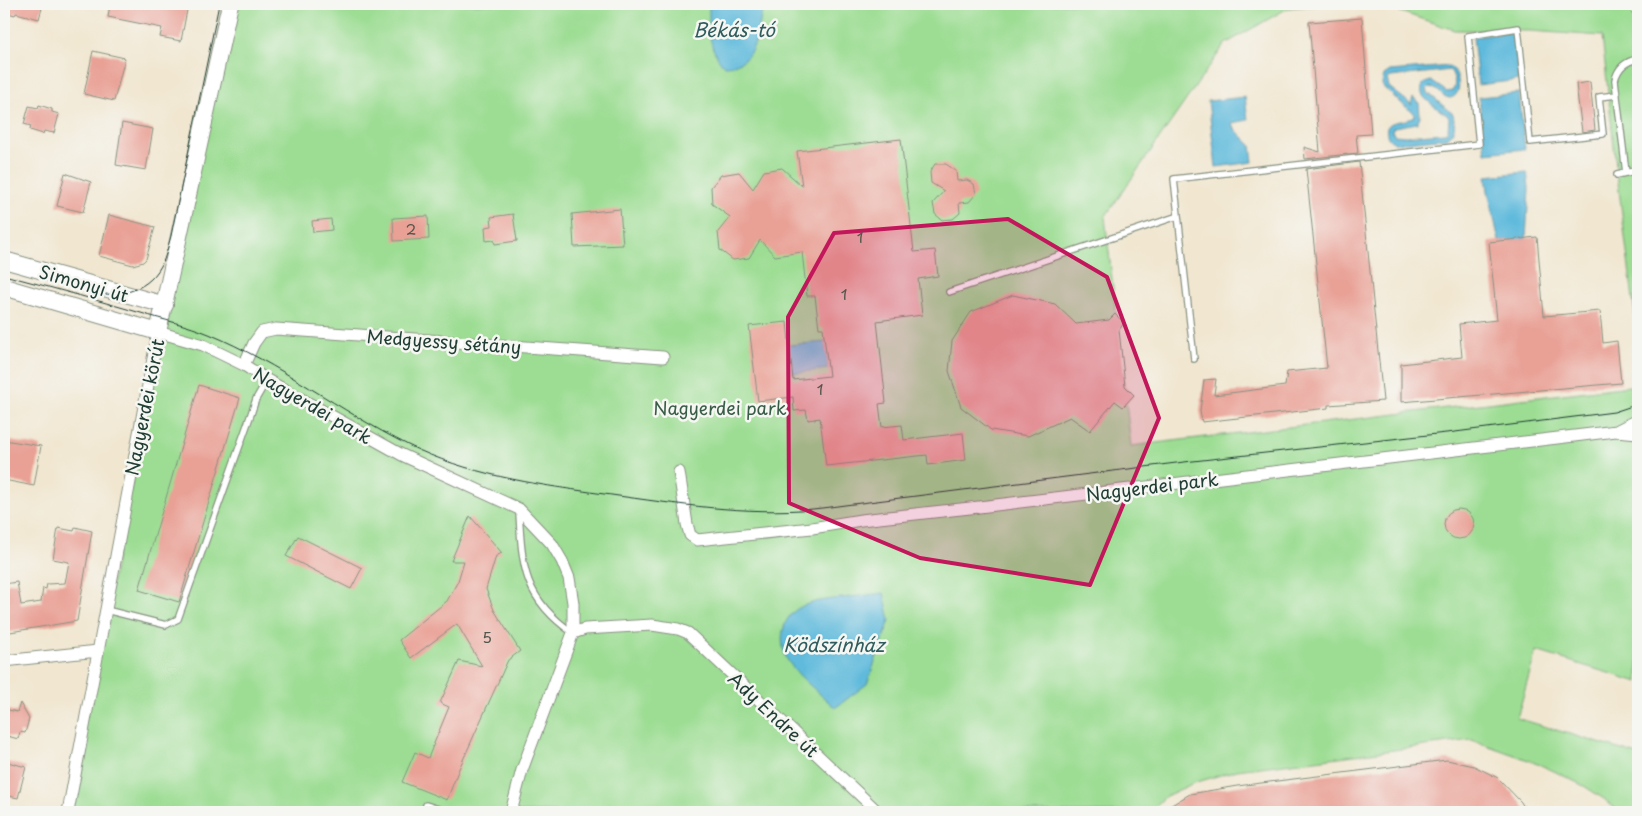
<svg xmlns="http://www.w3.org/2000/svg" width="1642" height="816" font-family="'Playpen Sans',sans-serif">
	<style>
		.green { fill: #9cdd93; stroke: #5e8d64 }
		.water { fill: #5ebadc; stroke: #3e7c88; fill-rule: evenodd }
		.building { fill: #e9a095 }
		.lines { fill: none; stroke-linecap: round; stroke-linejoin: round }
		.lane-casing { stroke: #889282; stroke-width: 8 }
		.street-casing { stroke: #889282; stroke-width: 13 }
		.secondary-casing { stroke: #889282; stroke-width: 18 }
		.lane { stroke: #fff; stroke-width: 5.5 }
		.street { stroke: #fff; stroke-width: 11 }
		.secondary { stroke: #fff; stroke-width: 16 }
		.tram { stroke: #1f3d34; stroke-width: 1 }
		.marked { fill: #c2185b; fill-opacity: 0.2; stroke: #c2185b; stroke-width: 4; stroke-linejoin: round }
		.labels { text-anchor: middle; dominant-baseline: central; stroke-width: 5; stroke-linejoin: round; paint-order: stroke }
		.number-label { font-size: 15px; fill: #52564c }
		.street-label { font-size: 18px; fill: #1f3d34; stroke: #f6f6f2 }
		.park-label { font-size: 18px; fill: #385d47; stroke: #f6f6f2 }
		.water-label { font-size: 19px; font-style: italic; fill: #2f5c5e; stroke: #f6f6f2 }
	</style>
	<rect width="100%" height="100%" fill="#f6f6f2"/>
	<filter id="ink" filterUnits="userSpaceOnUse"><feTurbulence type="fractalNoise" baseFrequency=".02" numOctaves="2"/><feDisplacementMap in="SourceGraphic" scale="10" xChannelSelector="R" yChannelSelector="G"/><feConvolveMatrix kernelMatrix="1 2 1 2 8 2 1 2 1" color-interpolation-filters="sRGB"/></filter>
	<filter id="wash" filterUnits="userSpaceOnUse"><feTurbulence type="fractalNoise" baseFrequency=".0096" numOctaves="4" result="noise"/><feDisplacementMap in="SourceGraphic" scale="20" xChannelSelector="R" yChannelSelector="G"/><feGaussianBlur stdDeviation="1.12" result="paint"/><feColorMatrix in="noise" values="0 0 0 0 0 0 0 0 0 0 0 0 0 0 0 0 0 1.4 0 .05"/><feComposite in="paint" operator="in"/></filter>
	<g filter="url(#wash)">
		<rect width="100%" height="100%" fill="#f1e7d1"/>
		<path class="green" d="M230,4h1105l-47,4 -63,36 -120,173 26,229 507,-61v297l-102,-31 -19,67 121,37v57h-19l-15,-13 -20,-13 -28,-14 -22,-10 -62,-22 -235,30 -43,13 -28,13 -17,16h-1081l38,-202z
			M1377,4h257l4,13v321l-21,-163 -15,-139 -72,-5 -76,-1z"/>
		<path class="water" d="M709,4h54c-5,25 -5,62 -39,62 -17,-19 -15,-38 -15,-62z
			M1513,32l6,48 -41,5 -5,-48z
			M1449,66c10,4 15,30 1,32 -7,0 -12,-10 -21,-11l-2,2 1,4 25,21c2,10 3,18 -6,24l-52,5c-5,-3 -7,-4 -8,-9 -4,-17 21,-10 27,-18v-2l-31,-27 -1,-3 2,-9 6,-4zM1450,70c4,5 7,16 2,21l-5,1 -16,-11 -6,2 -3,2c0,2 -1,7 0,9 2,6 19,17 25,21l2,3 -1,13 -3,2 -40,3 -11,-1 -2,-5 2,-3 23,-4 3,-7 -1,-13 -6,-5 -2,5 1,2 -23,-18 -2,-8 4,-2z
			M1519,93l6,56 -40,4 -6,-56z
			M1245,97l3,23 -16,3 1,4 18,18 2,17 -37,5 -8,-66z
			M1527,172l2,16 -3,51 -27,2 -11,-50 -2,-15z
			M825,342l3,27 -35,4 -4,-28z
			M884,593l6,27 -23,64 -32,24c-15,-15 -35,-29 -47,-47 -5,-9 -7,-19 -5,-30 6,-29 35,-30 59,-33 14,-2 28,-3 42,-5z"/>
		<g id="blocks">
			<path class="building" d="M4,4h39l-4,15 -23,-6 -1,2 -11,-3z
				M110,4h45l32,6 -6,31 -21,-4 2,-9 -54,-11z
				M1362,18l9,116 -15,1 2,18 -53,6 -1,-12 16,5 -11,-130z
				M93,51l32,7 -11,43 -30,-7z
				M1590,82l5,48 -13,2 -6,-48z
				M39,105l13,4v3l7,2 -5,19 -10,-2 -1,3 -13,-4 1,-4 -7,-2 5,-18 9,2z
				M122,123l31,6 -7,41 -30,-5z
				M901,139l13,113 21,-2 3,26 -20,3 4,36 -45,6 9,82 -7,1 3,23 20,-2 2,15 59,-7 3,27 -38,5 -1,-10 -101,11 -6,-48 -12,2 -2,-10 -12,1 -1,-14 -35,4 -9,-75 38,-4 6,58 36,-4 -6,-48h-4l-4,-32h-8l-5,-44 -27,4 -15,-16 -11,18 -16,2 -13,-10 -2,-18 12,-15 -18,-13 -1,-17 10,-12 18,-3 14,17 11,-18 18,-3 20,18 -5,-35z
				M1359,162l24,239 -55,4v3l-126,14 -2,-11 4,-31 12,-1 -2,16 71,-9 2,-14 40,-4 -21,-199z
				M935,164h11l10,7 1,10 10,-1 7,4 2,10 -7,8 -10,1 1,10 -7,6 -11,1 -7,-6 -2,-11 11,-12 -13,-8 -1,-11z
				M65,173l26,9 -8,30 -26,-6z
				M620,209l3,36 -49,2 -2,-33z
				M513,214l4,27 -22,3 -1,-4 -8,1 -1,-14 7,-1 -1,-9z
				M109,215l46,12 -9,32 -3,3 -10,3 -34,-9z
				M428,216l1,23 -35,2 -1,-23z
				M331,219l1,11 -19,2 -1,-11z
				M1537,237l7,79 56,-5 3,32 14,-2 4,42 -220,19v-38l61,-7 -3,-33 38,-4 -8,-78z
				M1013,295l42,9 21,20 33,-4 6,-6 9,9 -5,7 6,56 9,9 -11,12 -8,-6 -25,30 -20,-14 -42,19 -37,-6 -30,-23 -12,-36 3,-30 19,-29z
				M199,385l41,13 -61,204 -40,-12z
				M4,440l37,6 -7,40 -30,-6z
				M1444 524a15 15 0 1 1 30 0a15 15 0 1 1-30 0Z
				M470,516l32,37 -6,3 -10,33 8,21 26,41 -12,9 -50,111 -11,29 -45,-18 13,-30 13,6 21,-51 -9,-4 19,-42 23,5 -25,-42 -46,34 -12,-18 48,-39 11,-20 6,-20h-13z
				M75,527l17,4 -15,90 -73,12v-49l13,-2 4,23 20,-3 2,-14 3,1 1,-5 18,-1 4,-21 -16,-3 5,-31 16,3z
				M298,536l64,32 -11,21 -65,-33z
				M20,703l9,16 -4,14 -5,-1 -2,7 -14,-4v-26l13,3z
				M1447,760l27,6 24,12 23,24 6,10h-367l30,-18 47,-8z
				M4,761l22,6 -8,31 -14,-3z"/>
		</g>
	</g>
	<g filter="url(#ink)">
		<use href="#blocks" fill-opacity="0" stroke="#889282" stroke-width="1"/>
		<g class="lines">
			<g class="lane-casing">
				<path id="lane" d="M1626,173l-11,-93c3,-13 11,-19 23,-21
					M1617,175l21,-5
					M949,292l229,-76
					M1194,359l-20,-180 305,-35 -11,-108 50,-8 12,114 73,-8 -4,-37 18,-2
					M519,512c3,56 5,87 54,121
					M106,610l60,15 12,-6 73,-205 5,-15 11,-19
					M426,805l19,6 14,1"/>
			</g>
			<g class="street-casing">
				<path id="street" d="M244,365l10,-22 8,-11 14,-3 387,28
					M1618,430l20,-10
					M679,472l8,52 3,11 7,5 115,-12 49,-8 118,-13 637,-76 22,2
					M573,633l12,-4 67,-4 26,4 10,4 190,179
					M4,661l94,-10
					M68,812l90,-480 45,13 41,20 23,15 135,75 117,54 33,35 10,17 7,17 4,25v30l-51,137 -11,42"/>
			</g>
			<g class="secondary-casing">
				<path id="secondary" d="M1637,4l1,3
					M4,260l161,45
					M4,287l154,45 72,-328"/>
			</g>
			<use href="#lane" class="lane"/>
			<use href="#street" class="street"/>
			<use href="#secondary" class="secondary"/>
			<path class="tram" d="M4,275c46,12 92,25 137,38 23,7 46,12 68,21 70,29 131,77 199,111 59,29 124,39 189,48 66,9 136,21 204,17 15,-1 29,-3 44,-5l339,-43 271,-30 159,-20 24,-8
				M86,291c29,8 60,2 75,-25 5,-9 7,-20 10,-30l48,-232"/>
		</g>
	</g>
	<path class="marked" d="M1008,219l99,58 52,141 -69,167 -170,-27 -131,-55 -1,-186 46,-84z"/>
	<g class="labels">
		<g class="number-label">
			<text x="411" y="228">2</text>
			<text x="860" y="236">1</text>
			<text x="844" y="293">1</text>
			<text x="820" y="388">1</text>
			<text x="487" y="636">5</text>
		</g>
		<g class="street-label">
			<text transform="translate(84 283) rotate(16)">Simonyi út</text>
			<text transform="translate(444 341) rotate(4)">Medgyessy sétány</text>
			<text transform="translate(313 405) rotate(30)">Nagyerdei park</text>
			<text transform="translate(144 407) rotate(-79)">Nagyerdei körút</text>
			<text transform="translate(1152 486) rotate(-7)">Nagyerdei park</text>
			<text transform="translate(774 714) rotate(43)">Ady Endre út</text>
		</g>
		<g class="park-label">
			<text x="720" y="407">Nagyerdei park</text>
		</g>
		<g class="water-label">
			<text x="734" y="29">Békás-tó</text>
			<text x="834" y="644">Ködszínház</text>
		</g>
	</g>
	<rect width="1642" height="816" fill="none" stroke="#f6f6f2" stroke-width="20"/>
</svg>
